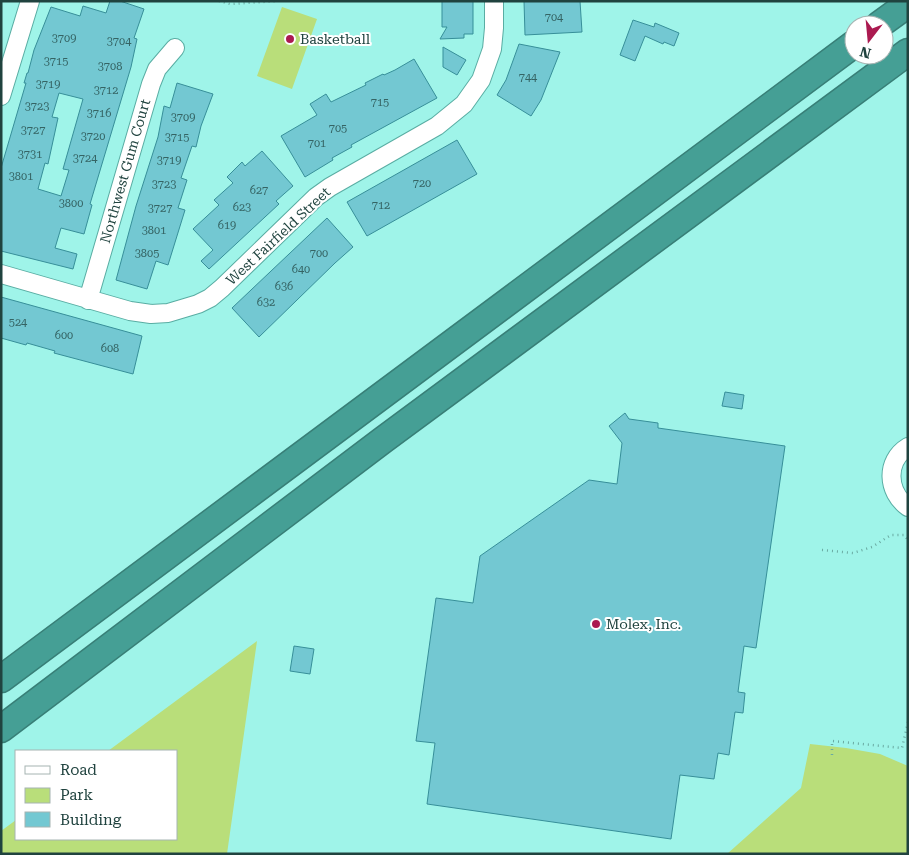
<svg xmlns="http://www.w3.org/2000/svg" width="909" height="855" font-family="'Roboto Serif',serif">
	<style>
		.green { fill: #b9de7a }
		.building { fill: #73c8d2; stroke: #378f99; fill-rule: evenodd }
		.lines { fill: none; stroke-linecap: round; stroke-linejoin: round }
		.minor-casing { stroke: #59ada3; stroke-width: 20 }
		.highway-casing { stroke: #387f77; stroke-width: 29 }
		.path { stroke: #6aaaa2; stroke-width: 2.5; stroke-dasharray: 1 4; stroke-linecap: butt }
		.minor { stroke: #fff; stroke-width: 18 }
		.highway { stroke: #459f95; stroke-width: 26 }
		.poi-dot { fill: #ab1a50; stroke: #fff; stroke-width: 2 }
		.labels { text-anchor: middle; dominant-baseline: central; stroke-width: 4; stroke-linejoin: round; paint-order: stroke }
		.number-label { font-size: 11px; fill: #356464 }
		.poi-label { font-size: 14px; fill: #20433f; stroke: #fff; text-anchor: start }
		.street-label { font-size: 14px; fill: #20433f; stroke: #fff }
	</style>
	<rect width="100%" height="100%" fill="#9ff4e9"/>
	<path class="green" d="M282,7l35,12 -25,70 -35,-13z
		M257,641l-30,213h-226v-23l15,-11v19h160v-88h-68z
		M810,744l36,4 34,6 28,12v88h-181l74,-66z"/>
	<path class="building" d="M110,1h10l24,8 -10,29 3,1 -6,28 -41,137 2,1 -8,29 -23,-6 -6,20 22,6 -4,15 -72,-18v-83l25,-85h-2l3,-10h1l6,-23 17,-43 29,9 3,-10 23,7zM59,93l24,6 -20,70 6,1 -8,26 -23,-7 7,-26 3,1 10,-46 -6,-1z
		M442,1h31v33h-9v4l-24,1 7,-12h-5z
		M524,1h56l2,31 -57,3z
		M633,20l21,7 1,-4 24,10 -5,13 -10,-4 -1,2 -18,-8 -10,25 -15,-6z
		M519,44l41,8 -19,48 -10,16 -34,-21 9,-15z
		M443,47l23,13 -9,15 -14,-8z
		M414,59l23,39 -86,47 1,2 -20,11 1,2 -28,17 -24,-41 36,-21 -7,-11 16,-10 5,8 35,-17 -1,-2 18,-9 1,1 11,-5z
		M177,83l36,11 -12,32 -5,21 -4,-1 -11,32 6,2 -9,28 7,2 -17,55 -12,-4 -9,28 -31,-9 20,-74 22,-69 6,-31 6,2z
		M457,140l20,34 -110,62 -20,-34z
		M262,151l31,35 -17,15 3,3 -70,65 -8,-8 12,-11 -20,-21 26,-24 -5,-5 19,-17 -6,-6 15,-15 3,4z
		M327,218l26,29 -18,16 -76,74 -27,-29z
		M1,297l141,39 -9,38 -79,-21 1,-2 -28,-8 -1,2 -25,-7z
		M725,392l19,3 -2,14 -20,-3z
		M625,413l4,6 29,4v5l127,18 -29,202 -12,-2 -6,46 7,1 -2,20 -8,-1 -6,43 -11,-2 -4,26 -34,-4 -9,64 -244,-35 8,-61 -19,-2 20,-143 37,5 7,-47 109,-76 28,4 5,-41 -13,-17z
		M294,646l20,3 -4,25 -20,-3z"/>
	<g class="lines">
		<g class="minor-casing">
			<path id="minor" d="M1,96l29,-95
				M1,274l129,37 21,3 17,-1 30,-9 12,-6 12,-10 94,-91 14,-10 107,-61 27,-22 17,-24 11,-31 2,-21v-27
				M88,300l63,-216 6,-15 18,-21
				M908,447c-23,14 -21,45 0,60"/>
		</g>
		<g class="highway-casing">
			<path id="highway" d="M879,25l29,-21
				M1,679l853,-635
				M1,729l382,-289 525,-388"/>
		</g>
		<path class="path" d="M219,1l11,3 48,-3
			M822,550l31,3 19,-6 19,-12h13l4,5
			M832,755v-14l70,7 6,-26"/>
		<use href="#minor" class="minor"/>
		<use href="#highway" class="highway"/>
	</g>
	<g class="poi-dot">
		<circle cx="290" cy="39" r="5"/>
		<circle cx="596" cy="624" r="5"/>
	</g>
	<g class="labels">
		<g class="number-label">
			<text x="554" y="17">704</text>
			<text x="64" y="38">3709</text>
			<text x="119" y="41">3704</text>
			<text x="56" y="61">3715</text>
			<text x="110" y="66">3708</text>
			<text x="528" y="77">744</text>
			<text x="48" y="84">3719</text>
			<text x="106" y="90">3712</text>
			<text x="380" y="102">715</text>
			<text x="37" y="106">3723</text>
			<text x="99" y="113">3716</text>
			<text x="183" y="117">3709</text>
			<text x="338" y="128">705</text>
			<text x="33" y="130">3727</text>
			<text x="93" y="136">3720</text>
			<text x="177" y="137">3715</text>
			<text x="317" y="143">701</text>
			<text x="30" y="154">3731</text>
			<text x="85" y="158">3724</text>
			<text x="169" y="160">3719</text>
			<text x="21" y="176">3801</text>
			<text x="422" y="183">720</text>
			<text x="164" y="184">3723</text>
			<text x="259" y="190">627</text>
			<text x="71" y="203">3800</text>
			<text x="381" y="205">712</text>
			<text x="242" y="207">623</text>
			<text x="160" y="208">3727</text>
			<text x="227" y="225">619</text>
			<text x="154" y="230">3801</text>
			<text x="147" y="253">3805</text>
			<text x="319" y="253">700</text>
			<text x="301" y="269">640</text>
			<text x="284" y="286">636</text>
			<text x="266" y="302">632</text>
			<text x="18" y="322">524</text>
			<text x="64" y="335">600</text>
			<text x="110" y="348">608</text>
		</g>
		<g class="poi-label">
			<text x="300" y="39">Basketball</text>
			<text x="606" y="624">Molex, Inc.</text>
		</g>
		<g class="street-label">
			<text transform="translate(125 171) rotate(-74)">Northwest Gum Court</text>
			<text transform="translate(278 236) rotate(-43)">West Fairfield Street</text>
		</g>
	</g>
	<rect width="909" height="855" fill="none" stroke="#20433f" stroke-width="5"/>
	<rect x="15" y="750" width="162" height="90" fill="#ffffff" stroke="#a6b4b2"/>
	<rect x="25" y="766" width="25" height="8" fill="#ffffff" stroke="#a6b4b2"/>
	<text x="60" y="775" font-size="15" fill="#20433f">Road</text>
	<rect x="25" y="788" width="25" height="15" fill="#b9de7a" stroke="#a6b4b2"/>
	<text x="60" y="800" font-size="15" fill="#20433f">Park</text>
	<rect x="25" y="812" width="25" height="15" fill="#73c8d2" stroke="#a6b4b2"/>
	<text x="60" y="825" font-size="15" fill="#20433f">Building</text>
	<g transform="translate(869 40) rotate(196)"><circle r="24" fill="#ffffff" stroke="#a6b4b2"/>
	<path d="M0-4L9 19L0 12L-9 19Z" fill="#ab1a50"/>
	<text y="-8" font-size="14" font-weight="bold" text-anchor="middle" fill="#20433f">N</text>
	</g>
</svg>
